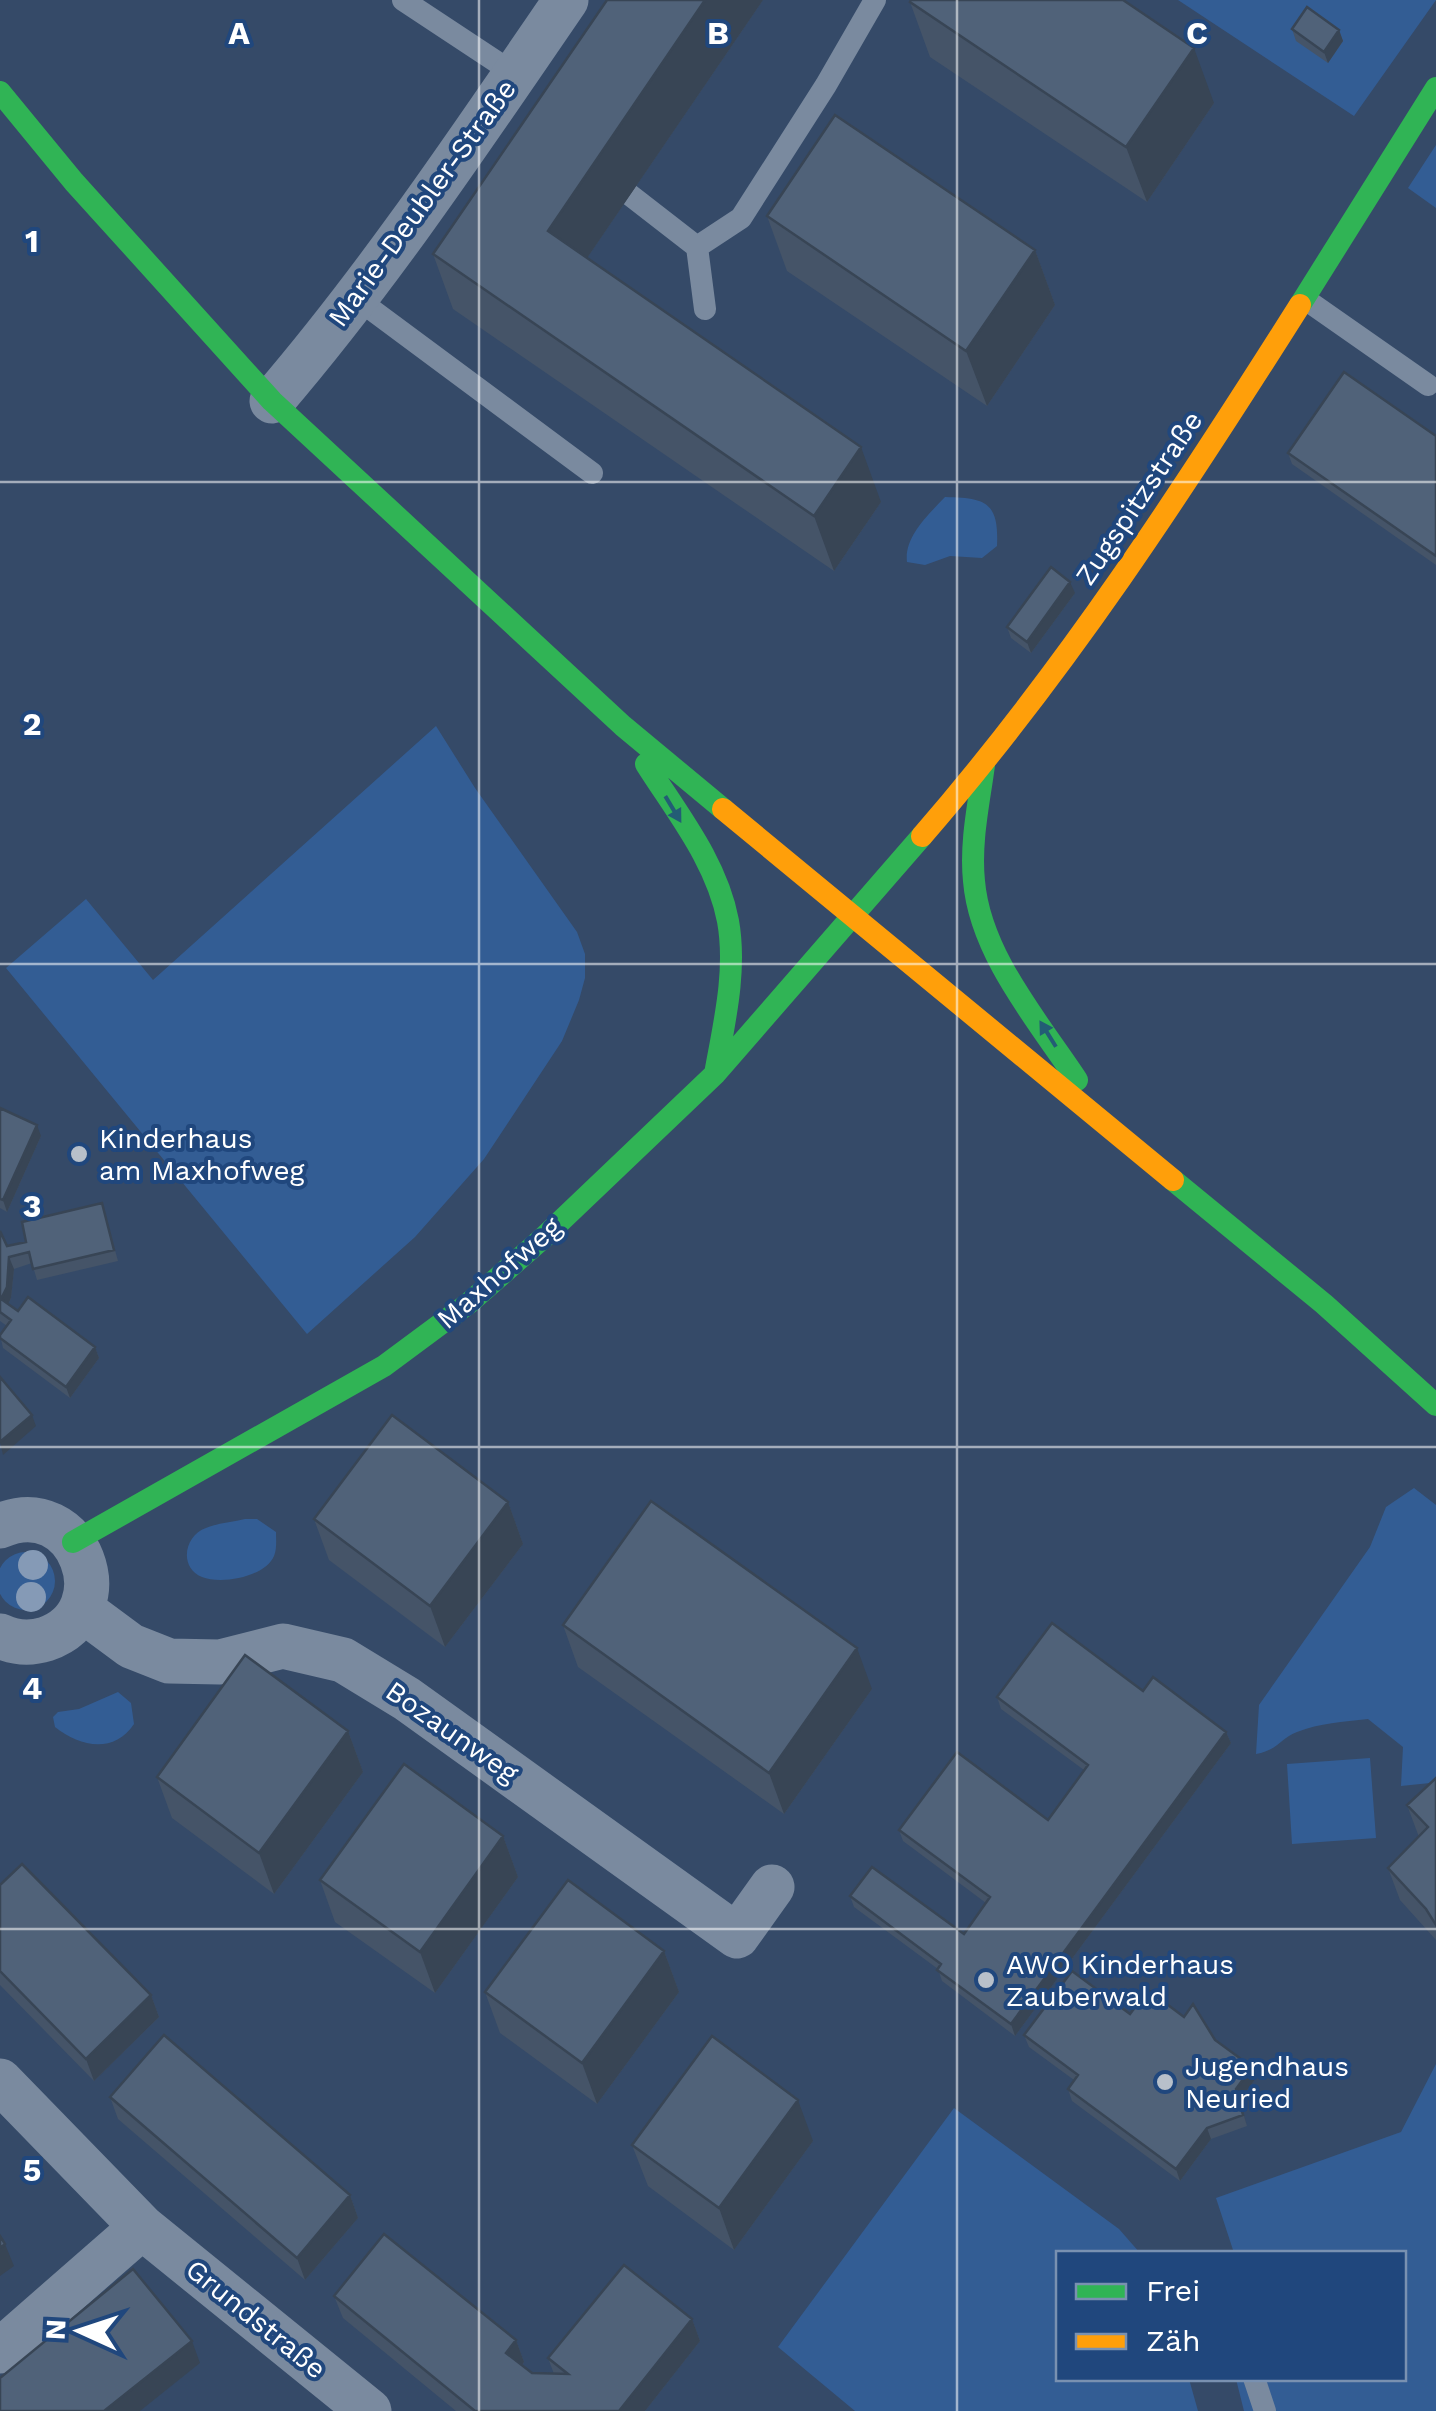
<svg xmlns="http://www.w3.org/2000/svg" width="1436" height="2411" font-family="'Work Sans',sans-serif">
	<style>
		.green { fill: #335d94 }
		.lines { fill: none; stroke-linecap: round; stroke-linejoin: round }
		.lane { stroke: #7a8a9f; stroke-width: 22 }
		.street { stroke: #7a8a9f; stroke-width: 45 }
		.fast { stroke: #30b455; stroke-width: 22 }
		.slow { stroke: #ff9f0a; stroke-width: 22 }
		.tree { fill: #859ab6 }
		.wall { fill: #455468 }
		.shaded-wall { fill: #384555 }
		.building { fill: #506279; stroke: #384555; stroke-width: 2.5 }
		.oneway { fill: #235d75 }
		.grid { fill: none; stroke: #fff; stroke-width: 2.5; stroke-opacity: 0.55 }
		.poi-dot { fill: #b8c0ca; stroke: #20477d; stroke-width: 4 }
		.labels { text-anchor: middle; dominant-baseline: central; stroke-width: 8; stroke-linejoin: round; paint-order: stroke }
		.street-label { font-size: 28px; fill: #fff; stroke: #20477d }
		.poi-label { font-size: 28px; fill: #fff; stroke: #20477d; text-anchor: start }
		.grid-label { font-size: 32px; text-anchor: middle; font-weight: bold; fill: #fff; stroke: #20477d; stroke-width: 8; stroke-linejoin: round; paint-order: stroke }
	</style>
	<rect width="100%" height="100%" fill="#354a68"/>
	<path class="green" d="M1178,0h258l-82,116z
		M1436,145v63l-28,-20z
		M945,497c41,1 54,5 52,49l-15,12 -32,-2 -25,9 -18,-3c-3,-25 21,-47 38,-65z
		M436,726l39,62 102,144 8,22v24l-6,22 -17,41 -78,118 -69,78 -108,97 -301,-366 80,-69 67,81z
		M1414,1488l22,17v273l-6,5 -29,3 2,-39 -35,-28c-25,3 -48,4 -71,13 -18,7 -17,17 -41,22l3,-49 111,-158 16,-40z
		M245,1519h12l19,13c0,8 1,17 -2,24 -9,21 -53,29 -72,21 -24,-10 -17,-42 4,-49 12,-5 27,-6 39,-9z
		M-3 1581a29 29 0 1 1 58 0a29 29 0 1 1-58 0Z
		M118,1692l13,11 3,21c-20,30 -54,23 -79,3l-2,-10 5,-5 21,-3z
		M1370,1758l6,80 -84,6 -5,-80z
		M1436,2064v347h-192l-8,-32 168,-1v-124l-170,-1 -18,-55 185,-66z
		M954,2108l165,121 21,24 -82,1v124l131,1 9,32h-343l-77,-64z"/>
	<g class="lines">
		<path class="lane" d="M403,0l112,74
			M630,195l67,52
			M356,298l236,175
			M1305,299l123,86
			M705,309l-8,-62 44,-29 85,-133 49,-85
			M1254,2378l11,33"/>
		<path class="street" d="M272,401c108,-126 200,-264 294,-401
			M0,1526c79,-35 124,86 46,113 -16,5 -31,4 -46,-3
			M81,1609l50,37 38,15 51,1 63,-16 60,14 64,39 330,237 35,-49
			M0,2081l142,146 227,184
			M0,2351l142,-124"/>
		<path class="fast" d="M0,92l74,90 198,219 351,325 100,83
			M1300,305l136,-217
			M646,764c31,49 71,98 82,157 9,50 -4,103 -13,153
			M984,765c-5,38 -14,77 -10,116 6,73 64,140 103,199
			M1173,1180l151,124 112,101
			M73,1542l311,-176 85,-63 74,-65 172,-164 207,-238"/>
		<path class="slow" d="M723,809l450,371
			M922,836c144,-166 261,-346 378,-531"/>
	</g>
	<g class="tree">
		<circle cx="33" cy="1565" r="15"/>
		<circle cx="31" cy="1597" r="15"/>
	</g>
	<path class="wall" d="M607,0h156l-176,258 294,244 -47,69 -381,-262 -20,-55z
		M910,2l304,101 -67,99 -217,-145z
		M1292,29l47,1 4,11 -15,22 -32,-22z
		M767,216l268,34 20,55 -68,101 -200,-135z
		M1436,436v129l-144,-101 -4,-11z
		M1075,593l-44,60 -20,-15 -4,-11z
		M0,1108l41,28 -34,76 -7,-4z
		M102,1203l16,58 -81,19 -5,-17 -18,6 -3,29 -3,6 10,7 77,36 4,11 -29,40 -67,-50 -3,-13 7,-9 -7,-5v-90l7,15 19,-4z
		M508,1502l15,42 -78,103 -116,-87 -15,-41z
		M563,1625l309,64 -88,125 -206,-147z
		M1143,1691l83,41 5,11 -216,293 -73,-55 -4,-12 -84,-62 -4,-11 114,38 22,-31 -83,-62 -4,-11 149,-10 36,-50 -83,-61 -4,-12z
		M348,1731l15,41 -89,122 -102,-76 -15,-41z
		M1436,1778v162l-36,-40 -12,-32 31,-31 -12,-32z
		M503,1836l15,41 -83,116 -100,-71 -15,-42z
		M0,1885l151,110 8,22 -65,64 -94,-96z
		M664,1951l15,41 -82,112 -97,-71 -15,-41z
		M1130,2014l85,26 41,38 -16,22 7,26 -36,13 -31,42 -108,-80 -4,-12 6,-9 -45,-33 -5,-12z
		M110,2097l240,98 8,23 -53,62 -187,-161z
		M813,2141l-79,109 -86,-64 -16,-41z
		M334,2296l182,44 8,22 -2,4 10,7 22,1 -6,-16 144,-39 8,22 -55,70h-189l-113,-93z"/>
	<path class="shaded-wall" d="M705,0h58l-195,286 -20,-55z
		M1339,30l4,11 -15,22 -4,-11z
		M1194,48l20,55 -67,99 -21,-55z
		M1035,250l20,55 -68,101 -21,-55z
		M861,447l20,55 -47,69 -20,-55z
		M1070,582l5,11 -44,60 -4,-11z
		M37,1125l4,11 -34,76 -4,-12z
		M9,1257l5,12 -3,29 -6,12 -4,-11z
		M95,1347l4,11 -29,40 -4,-11z
		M32,1415l4,11 -33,29 -3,-13z
		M508,1502l15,42 -78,103 -15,-41z
		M857,1648l15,41 -88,125 -15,-41z
		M348,1731l15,41 -89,122 -15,-41z
		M1226,1732l5,11 -216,293 -4,-12z
		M503,1836l15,41 -83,116 -15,-41z
		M664,1951l15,41 -82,112 -15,-41z
		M151,1995l8,22 -65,64 -8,-22z
		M1252,2067l4,11 -16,22 7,26 -11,-37z
		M798,2100l15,41 -79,109 -15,-42z
		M1207,2128l4,11 -31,42 -4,-12z
		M350,2195l8,23 -53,62 -8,-22z
		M5,2244l9,22 -14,10v-28z
		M692,2319l8,22 -55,70h-26z
		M516,2340l8,22 -10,14 -8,-23z
		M192,2341l8,22 -60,48h-36z"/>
	<path class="building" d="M607,0h98l-157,231 313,216 -47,69 -381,-262z
		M911,0h212l71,48 -68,99 -216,-145z
		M1307,7l32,23 -15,22 -32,-23z
		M835,115l200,135 -69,101 -199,-135z
		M1344,372l92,64v120l-148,-103z
		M1051,567l19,15 -43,60 -20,-15z
		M0,1108l37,17 -34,75 -3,-1z
		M102,1203l12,47 -81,19 -4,-17 -20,5 -2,30 -6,12 17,12 10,-14 67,50 -29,40 -66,-49v-3l11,-15 -11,-8v-81l7,15 19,-4 -4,-20z
		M0,1377l32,38 -32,27z
		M392,1415l116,87 -78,104 -116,-87z
		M651,1501l206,147 -88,125 -206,-148z
		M1052,1623l91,68 10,-14 73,55 -215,292 -74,-54 4,-6 -91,-68 22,-29 92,67 26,-37 -91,-67 58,-78 91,68 40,-55 -91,-68z
		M245,1655l103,76 -89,122 -102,-76z
		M404,1764l99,72 -83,116 -100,-72z
		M1436,1778v147l-10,-16 -38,-41 40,-41 -21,-22z
		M22,1864l129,131 -65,64 -86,-88v-86z
		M568,1880l96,71 -82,112 -97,-71z
		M1072,1971l58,43 18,-24 36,27 9,-13 22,36 37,27 -16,22 7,26 -36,13 -31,41 -108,-80 10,-14 -54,-40z
		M164,2035l186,160 -53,63 -187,-161z
		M712,2036l86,64 -79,108 -87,-63z
		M384,2234l132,106 -10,13 26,20 36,1 -20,-16 76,-93 68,54 -73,92h-144l-141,-115z
		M0,2236l5,8 -5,4z
		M133,2269l59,72 -88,70h-104v-33z"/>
	<defs><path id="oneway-solid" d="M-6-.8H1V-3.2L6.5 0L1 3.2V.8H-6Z" transform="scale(2.5)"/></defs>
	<g class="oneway">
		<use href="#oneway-solid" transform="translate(673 809) rotate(59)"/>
		<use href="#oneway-solid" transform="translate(1048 1034) rotate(-122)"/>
	</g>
	<path class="grid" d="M479,0v2411M957,0v2411M0,482h1436M0,964h1436M0,1447h1436M0,1929h1436"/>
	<g class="poi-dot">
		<circle cx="79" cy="1154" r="10"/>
		<circle cx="986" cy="1980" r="10"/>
		<circle cx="1165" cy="2082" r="10"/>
	</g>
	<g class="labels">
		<g class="street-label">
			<text transform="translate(422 203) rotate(-54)">Marie-Deubler-Straße</text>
			<text transform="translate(1139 498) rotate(-56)">Zugspitzstraße</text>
			<text transform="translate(499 1273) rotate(-41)">Maxhofweg</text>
			<text transform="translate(452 1732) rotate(35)">Bozaunweg</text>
			<text transform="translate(256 2319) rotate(39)">Grundstraße</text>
		</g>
		<g class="poi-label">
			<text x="99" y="1138">Kinderhaus<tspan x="99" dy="32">am Maxhofweg</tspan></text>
			<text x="1006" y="1964">AWO Kinderhaus<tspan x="1006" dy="32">Zauberwald</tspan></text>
			<text x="1185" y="2066">Jugendhaus<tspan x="1185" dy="32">Neuried</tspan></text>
		</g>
	</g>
	<g class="grid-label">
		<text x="239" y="44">A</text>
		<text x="718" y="44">B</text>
		<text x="1197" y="44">C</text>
		<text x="32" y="252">1</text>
		<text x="32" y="735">2</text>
		<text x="32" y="1217">3</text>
		<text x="32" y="1699">4</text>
		<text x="32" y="2181">5</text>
	</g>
	<rect x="1056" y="2251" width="350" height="130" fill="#20477d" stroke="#7991b1" stroke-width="2.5"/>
	<rect x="1076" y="2284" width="50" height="15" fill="#30b455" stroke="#7991b1" stroke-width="2.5"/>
	<text x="1146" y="2301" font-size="30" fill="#ffffff">Frei</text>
	<rect x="1076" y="2334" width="50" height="15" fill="#ff9f0a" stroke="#7991b1" stroke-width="2.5"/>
	<text x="1146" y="2351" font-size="30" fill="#ffffff">Zäh</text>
	<g transform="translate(80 2331) rotate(273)" stroke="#20477d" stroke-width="8" paint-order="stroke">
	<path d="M0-8L18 38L0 25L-18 38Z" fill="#ffffff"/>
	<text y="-15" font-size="28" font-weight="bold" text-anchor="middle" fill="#ffffff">N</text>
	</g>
</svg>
